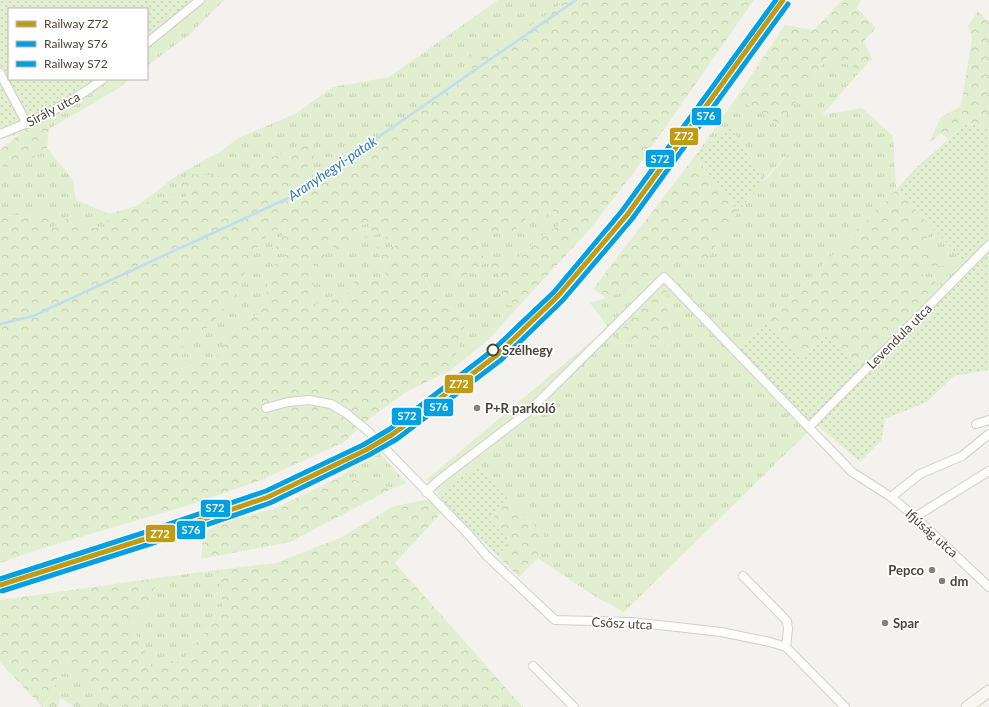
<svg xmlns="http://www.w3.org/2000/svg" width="989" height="707" font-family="Lato,sans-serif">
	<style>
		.grass { fill: url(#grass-tufts) }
		.forest { fill: url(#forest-crowns); fill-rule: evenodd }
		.garden { fill: url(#garden-dots) }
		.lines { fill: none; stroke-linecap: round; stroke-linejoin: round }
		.stream { stroke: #c0ddf1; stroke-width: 2.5 }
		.minor-casing { stroke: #d2d0cb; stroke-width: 10 }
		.secondary-casing { stroke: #d3cfc5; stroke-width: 13 }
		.minor { stroke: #fdfdfc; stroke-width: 8 }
		.secondary { stroke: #f7f6f1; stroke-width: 11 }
		.rail-1-casing { stroke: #fff; stroke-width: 8 }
		.rail-2-casing { stroke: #fff; stroke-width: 8 }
		.rail-3-casing { stroke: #fff; stroke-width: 8 }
		.rail-1 { stroke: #bf9c14; stroke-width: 5 }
		.rail-2 { stroke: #00a0e3; stroke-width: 5 }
		.rail-3 { stroke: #00a0e3; stroke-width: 5 }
		.stop-dot { fill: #fff; stroke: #4b4439; stroke-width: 2 }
		.poi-dot { fill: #868178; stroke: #fff; stroke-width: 1.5 }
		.labels { text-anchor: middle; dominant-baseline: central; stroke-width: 3.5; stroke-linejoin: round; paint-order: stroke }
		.street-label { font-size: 13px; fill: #4b4439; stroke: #fff }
		.stop-label { font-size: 13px; font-weight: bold; fill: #4b4439; stroke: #fff; text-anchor: start }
		.poi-label { font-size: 13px; font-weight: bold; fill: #4b4439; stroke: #fff; text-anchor: start }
		.water-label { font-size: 14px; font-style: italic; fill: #2e7ab2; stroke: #fff }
		.line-badge { stroke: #fff; stroke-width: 1.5 }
		.badge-label { font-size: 11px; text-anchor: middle; font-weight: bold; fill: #fff }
	</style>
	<defs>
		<pattern id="grass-tufts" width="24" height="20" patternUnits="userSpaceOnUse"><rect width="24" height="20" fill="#e1eecf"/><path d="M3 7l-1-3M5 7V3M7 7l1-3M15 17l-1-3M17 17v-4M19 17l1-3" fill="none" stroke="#c3cdb2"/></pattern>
		<pattern id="forest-crowns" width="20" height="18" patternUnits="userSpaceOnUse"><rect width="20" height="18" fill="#e1eecf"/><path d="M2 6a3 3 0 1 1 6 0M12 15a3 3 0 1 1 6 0" fill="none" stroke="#c3cdb2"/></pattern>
		<pattern id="garden-dots" width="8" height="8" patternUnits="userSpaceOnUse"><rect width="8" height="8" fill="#e1eecf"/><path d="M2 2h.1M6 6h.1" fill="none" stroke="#c3cdb2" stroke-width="1.8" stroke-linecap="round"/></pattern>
	</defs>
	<rect width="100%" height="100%" fill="#f4f2ee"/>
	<path class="grass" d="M206,0h18l-34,34 -43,32v-18z
		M498,0h69l-80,57 -17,19 -117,83 -1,10 -23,12 -26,-9 10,-31 -89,36 -36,-3v24l-24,-1 -27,9 42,-32 41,-22 18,-14 57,-24 38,-27 56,-10z
		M827,57l34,13 -39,45 40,-7 31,28 3,54 -130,133 -32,30 82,71 -192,188 -28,-15 -58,-39 6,-22 -67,-70 -39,27 -12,-13 182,-153 -18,-24 16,-5 51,-19 -44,64 60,2 -5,-28 -3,-46 11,-11 28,4 34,-53 61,-69 -35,37 -35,-54 -34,31 41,-58 44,26z
		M109,79h21l-11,9 -70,41 -3,-8z
		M47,148l26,32 3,20 34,14 -4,14h-18l-18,-11 -25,15 7,-19 -52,3v-49l25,-4z
		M550,204l9,21 -17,11 -26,23 -24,8 7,7 4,29 15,4 -30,33 -37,30 17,-55 -30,-12 -15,-29 38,4 26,-16 -11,-17 9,-15 26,4 17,-17z
		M286,223l-8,23 -5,8 12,-1 -1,5 -15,10 -3,39 -39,30 -9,19 -38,13 3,-28 27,-15 23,-28 27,-57z
		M371,223l11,10 13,15 -18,-1 9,29 -31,5 -12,20 -34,14 -2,-8 8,-33 -15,-2 18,-13 7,-8 31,-25z
		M933,228l37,39 -22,23 -31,-19 3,-5 5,-25z
		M378,451l28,32 -13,5 -53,-11z
		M217,570l6,39 -42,53 -21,-2 -7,13 -11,-29 -12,-19 21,-17 6,-30z
		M64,656l45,45 -6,6h-28l-15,-9 -2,9h-15l10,-14z"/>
	<path class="forest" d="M567,0h187l-120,172 -44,57 -72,78 -15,-3 -4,-30 -8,-7 1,-4 24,-4 26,-23 17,-11 -9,-20 -4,13 -18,-1 -17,17 -26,-4 -9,15 11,17 -26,16 -38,-3 15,28 30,12 -17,55 -45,22 -37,27 -25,23 -85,39 -70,24 -146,43 -43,15v-347l52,-3 -6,18 24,-14 18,11h17l5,-14 54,-17 23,1 -7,-15 8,-9 36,2 89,-35 1,18 -11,13 27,9 22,-12v-10l118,-83 1,-23 15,-3 1,7zM370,223l-5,15 17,-5 13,14h-18l9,29 -31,5 -12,20 -22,-3 -12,16 -1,-7 7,-34 -14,-1 16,-12 -3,8 9,3 2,-20 7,-5 4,6 12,-7 11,-11 -3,-8zM286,224l-8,22 -10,4 5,4 12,-1 -1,5 -15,10 -3,39 -39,30 -9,19 -37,13 2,-28 27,-15 23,-28 27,-57z
		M842,0h19l-4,8 19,20 -12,13 8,18 -11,11 -34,-13 -47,68 -44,-27 49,-73 29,5z
		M978,11l11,12v106l-22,-6 -19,16 -7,-6 -12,10 12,-26 20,-11 11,-68 -4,-12z
		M46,121l3,8 -2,19 -22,15 -25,4v-17l20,-16z
		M695,156l43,55 -34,53 -28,-4 -11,11 3,46 5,28 -60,-2 43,-64 -50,19 -13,-9z
		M896,190l37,38 -8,13 21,25h-26l-3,5 31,19 -83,84 -40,-38 -21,23 -38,-36z
		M340,477l53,11 -103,54 -89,17 3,-27 23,-11 49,-13z
		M507,497l37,39 -6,22 -19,19 -21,-21 12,-15 -20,-19z
		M431,499l12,12 -48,52 128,144h-262l-1,-3 -2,3h-155l6,-6 -45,-45 -11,37 -11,14 -42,-45v-62l157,-22 -6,30 -21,17 12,19 11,28 7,-12 21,2 42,-53 -6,-39 59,-7 64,-25 54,-32z"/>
	<path class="garden" d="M0,0h206l-59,48v-39h-138v70h100l-63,42 -26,13 -20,5z
		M967,123l22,6v241l-35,6 -27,26 -42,17 -4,22 -21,21 -126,-109 32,-30 38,36 22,-24 39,39 105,-107 -74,-77 21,-23z
		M729,125l36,56 -27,30 -43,-55z
		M477,466l30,31 -17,24 20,20 -12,15 -51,-49 -9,-14z"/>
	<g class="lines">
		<path class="stream" d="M0,324l33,-8 262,-121 281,-195"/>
		<g class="minor-casing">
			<path id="minor" d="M147,43l53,-43
				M0,73l27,51
				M0,134c37,-14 71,-31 103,-55
				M266,408l22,-6 21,-2 22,4 15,9 22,18 101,104 18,21 68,64 75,2 47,5 44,5 49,10 16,5 59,60
				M976,424l13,-4
				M809,427l180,-182
				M426,492l13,-12 89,-68 136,-135 188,195 39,25 24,20 74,70
				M891,497l29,-23 42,-18 27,-22
				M915,517l74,-46
				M743,576l44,45 1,8 -2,18
				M533,666l41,41"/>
		</g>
		<g class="secondary-casing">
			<path id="secondary" d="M967,707l22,-16"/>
		</g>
		<use href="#minor" class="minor"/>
		<use href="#secondary" class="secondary"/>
		<g class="rail-1-casing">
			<path id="rail-1" d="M0,585l148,-47 120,-41 98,-47 27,-16 104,-79 61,-59 69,-81 156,-215"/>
		</g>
		<g class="rail-2-casing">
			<path id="rail-2" d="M2,591l148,-47 120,-41 99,-48 28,-16 104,-79 62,-60 69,-81 156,-215"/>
		</g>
		<g class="rail-3-casing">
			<path id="rail-3" d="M0,579l146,-47 120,-41 97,-46 27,-16 103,-79 61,-58 68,-81 154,-211"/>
		</g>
		<use href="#rail-1" class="rail-1"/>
		<use href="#rail-2" class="rail-2"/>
		<use href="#rail-3" class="rail-3"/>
	</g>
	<circle class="stop-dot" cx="493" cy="350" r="5.5"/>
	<g class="poi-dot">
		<circle cx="477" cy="408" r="4"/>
		<circle cx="932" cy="570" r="4"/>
		<circle cx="942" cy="581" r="4"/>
		<circle cx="885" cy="623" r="4"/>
	</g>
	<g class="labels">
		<g class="street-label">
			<text transform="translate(53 109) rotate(-28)">Sirály utca</text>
			<text transform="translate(899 336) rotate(-45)">Levendula utca</text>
			<text transform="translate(932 533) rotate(42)">Ifjúság utca</text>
			<text transform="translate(622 623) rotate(3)">Csősz utca</text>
		</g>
		<g class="stop-label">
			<text x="502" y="350">Szélhegy</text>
		</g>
		<g class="poi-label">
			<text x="485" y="408">P+R parkoló</text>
			<text x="924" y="570" text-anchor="end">Pepco</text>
			<text x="950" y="581">dm</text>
			<text x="893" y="623">Spar</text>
		</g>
		<g class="water-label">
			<text transform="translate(332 168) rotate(-34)">Aranyhegyi-patak</text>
		</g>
	</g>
	<g class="line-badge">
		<rect x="691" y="107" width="31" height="19" rx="4" fill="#00a0e3"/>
		<rect x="669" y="127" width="30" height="19" rx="4" fill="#bf9c14"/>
		<rect x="645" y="149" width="30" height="19" rx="4" fill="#00a0e3"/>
		<rect x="444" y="374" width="30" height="20" rx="4" fill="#bf9c14"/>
		<rect x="423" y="398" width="31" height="19" rx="4" fill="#00a0e3"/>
		<rect x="391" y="407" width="31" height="19" rx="4" fill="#00a0e3"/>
		<rect x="200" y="499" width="31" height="19" rx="4" fill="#00a0e3"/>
		<rect x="176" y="520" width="30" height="20" rx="4" fill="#00a0e3"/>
		<rect x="145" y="524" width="31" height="19" rx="4" fill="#bf9c14"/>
	</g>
	<g class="badge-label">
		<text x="706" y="120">S76</text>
		<text x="684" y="140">Z72</text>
		<text x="660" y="163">S72</text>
		<text x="459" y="388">Z72</text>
		<text x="439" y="411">S76</text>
		<text x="407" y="420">S72</text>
		<text x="215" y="512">S72</text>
		<text x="191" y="534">S76</text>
		<text x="160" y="538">Z72</text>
	</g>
	<rect x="8" y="8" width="140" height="72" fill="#ffffff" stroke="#b7b4b0"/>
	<rect x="16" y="21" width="20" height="6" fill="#bf9c14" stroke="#b7b4b0"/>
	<text x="44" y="28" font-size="12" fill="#4b4439">Railway Z72</text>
	<rect x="16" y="41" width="20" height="6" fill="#00a0e3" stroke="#b7b4b0"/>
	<text x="44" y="48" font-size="12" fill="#4b4439">Railway S76</text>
	<rect x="16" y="61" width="20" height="6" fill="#00a0e3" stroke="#b7b4b0"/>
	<text x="44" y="68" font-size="12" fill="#4b4439">Railway S72</text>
</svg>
